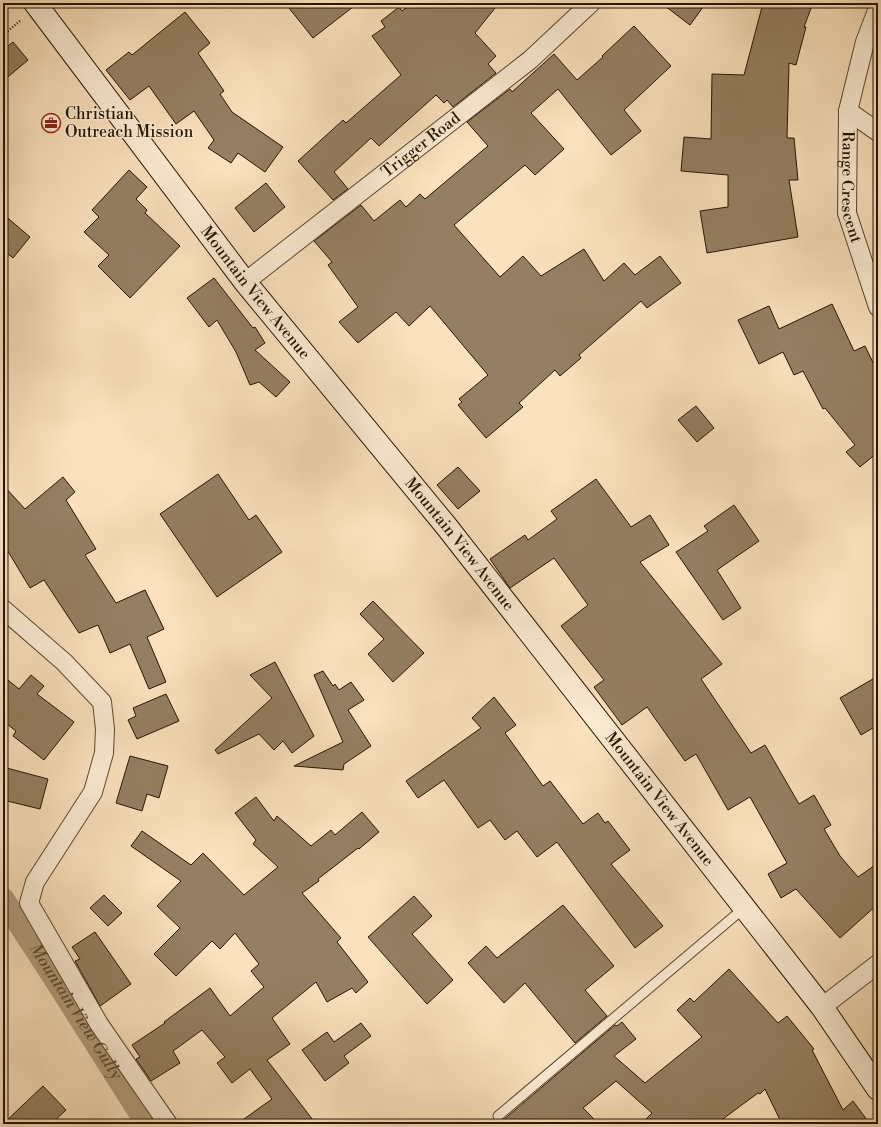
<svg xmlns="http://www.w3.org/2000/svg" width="881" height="1127" font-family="'Libre Bodoni',serif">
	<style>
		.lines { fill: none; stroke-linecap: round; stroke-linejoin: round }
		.canal { stroke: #b39c7d; stroke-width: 23 }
		.building { fill: #957f62; stroke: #261500 }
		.service-casing { stroke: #5b482f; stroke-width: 11 }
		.minor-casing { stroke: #5b482f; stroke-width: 20 }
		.secondary-casing { stroke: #261500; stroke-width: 24 }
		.path { stroke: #261500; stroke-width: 2.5; stroke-dasharray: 1 2; stroke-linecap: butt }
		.service { stroke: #fcecd4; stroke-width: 9 }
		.minor { stroke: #fcecd4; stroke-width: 18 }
		.secondary { stroke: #fcecd4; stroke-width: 22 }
		.labels { text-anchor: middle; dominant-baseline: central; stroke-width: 3; stroke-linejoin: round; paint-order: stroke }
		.poi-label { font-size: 16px; fill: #261500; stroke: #fcecd4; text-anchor: start }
		.street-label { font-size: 16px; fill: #261500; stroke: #fcecd4 }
		.water-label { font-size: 17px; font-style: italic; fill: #5e4b32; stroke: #fcecd4 }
	</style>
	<rect width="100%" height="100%" fill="#fbe1bd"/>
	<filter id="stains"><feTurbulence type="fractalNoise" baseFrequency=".005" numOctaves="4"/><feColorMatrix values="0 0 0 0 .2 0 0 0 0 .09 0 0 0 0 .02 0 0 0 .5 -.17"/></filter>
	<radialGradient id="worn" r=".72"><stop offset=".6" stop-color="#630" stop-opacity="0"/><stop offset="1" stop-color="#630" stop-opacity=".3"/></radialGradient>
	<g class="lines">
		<path class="canal" id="s1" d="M3,899l54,83 90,142"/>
	</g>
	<path class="building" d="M285,3h73l-45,35z
		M413,3h86l-24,30 21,23 -8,8 8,9 -43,34 -6,-7 -3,3 -8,-8 -57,51 -8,-8 -37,34 14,17 -15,11 -35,-39 45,-41 3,3 55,-48 -29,-39 13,-9 -4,-6 18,-14 3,4z
		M661,3h45l-16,22z
		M763,3h50l-9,24h2l-10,38 -7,-2 -2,75h7l4,42h-9l9,57 -91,16 -7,-42 28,-4v-32l-47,-4 3,-34 27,2 1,-65 32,1z
		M185,12l25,31 -12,10 26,38 -4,3 12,18 51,35 -18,25 -27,-19 -7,10 -23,-15 6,-8 -20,-29 -18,13 -27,-38 -19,14 -24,-30 23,-18 3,3z
		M634,26l37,40 -47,44 17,21 -30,24 -53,-66 -27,24 33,36 -29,26 -10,-10 -71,60 46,52 23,-21 18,20 43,-27 20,32 20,-18 11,12 25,-19 21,27 -34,25 -6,-7 -62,54 2,3 -21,18 -5,-6 -36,33 4,4 -37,31 -28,-33 4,-3 -3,-3 29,-24 -58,-69 -21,20 -13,-14 -38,31 -19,-21 19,-15 -30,-42 4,-3 -18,-21 47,-36 13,16 26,-21 6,7 14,-13 5,5 63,-53 -21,-24 43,-33 2,3 42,-38 23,26 26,-23 -1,-1z
		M13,42l15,18 -25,21v-31z
		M129,170l18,17 -11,12 11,11 -2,3 35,33 -50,52 -32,-32 11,-11 -25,-23 15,-15 -7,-7z
		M266,183l19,24 -31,25 -19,-24z
		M3,214l27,23 -17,21 -10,-8z
		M214,278l39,50 2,-1 10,16 -10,7 35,32 -14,15 -17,-15 -9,3 -14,-33 -19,-32 -8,7 -22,-29z
		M832,304l22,47 11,-5 13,27v79l-18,15 -14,-15 9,-7 -30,-37 -2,1 -20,-38 -9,4 -11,-23 -24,12 -21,-44 31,-14 10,23z
		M696,406l18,22 -17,14 -19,-22z
		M458,467l22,24 -22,18 -21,-24z
		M218,474l31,46 7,-5 26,37 -65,45 -57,-83z
		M63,477l12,15 -9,8 30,49 -11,6 31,48 29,-13 19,39 -17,8 19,45 -17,7 -19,-45 -20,9 -12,-28 -19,8 -35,-53 -14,8 -27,-45v-58l22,24z
		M596,479l35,48 19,-12 19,30 -29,17 82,102 -21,15 50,74 14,-8 34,59 15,-9 17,30 -7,4 16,27 18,21 20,-14v41l-38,34 -44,-49 -15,9 -13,-24 19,-11 -37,-66 -22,13 -32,-56 -11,7 -38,-54 -25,18 -28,-38 10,-7 -43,-54 27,-21 -34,-47 -44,30 -20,-29 35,-24 3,5 29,-21 -6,-8z
		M734,505l25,36 -42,29 24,38 -18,12 -47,-68 32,-21 -4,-5z
		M373,601l51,52 -31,29 -25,-28 16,-15 -24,-25z
		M275,662l39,74 -22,17 -9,-12 -9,9 -15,-16 -41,20 -3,-4 57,-52 -22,-23z
		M323,671l10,15 2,-2 4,6 12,-8 13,18 -16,10 23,36 -27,18 -1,6 -49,-4 49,-24 -29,-67z
		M31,675l13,11 -7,8 37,28 -30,38 -31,-24 3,-5 -13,-10v-45l16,13z
		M878,676v49l-17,10 -21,-37z
		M166,694l13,27 -42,18 -9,-19 8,-4 -3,-8z
		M494,697l22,28 -11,8 38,53 7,-5 33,43 15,-11 7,10 3,-2 22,29 -19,14 52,62 -28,22 -78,-106 -20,15 -20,-26 -12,9 -15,-20 -12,8 -34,-48 -26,18 -12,-17 75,-53 -9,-10z
		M130,756l38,10 -9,32 -12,-4 -5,17 -26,-8z
		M3,767l45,12 -8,30 -37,-9z
		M256,797l18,24 3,-5 34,30 20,-16 4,5 27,-23 17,20 -20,17 -1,-1 -40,31 1,2 -17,12 39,45 -4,4 31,40 -12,11 -4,-5 -25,14 -11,-20 -44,36 18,26 -23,16 49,64h-79l35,-25 -22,-30 -18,14 -15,-20 8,-6 -23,-27 -29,21 7,12 -29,18 -15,-22 4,-2 -8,-12 33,-22 -1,-1 46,-34 20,28 34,-29 -13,-16 8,-7 -24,-31 -15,16 -8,-8 -36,35 -22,-22 26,-26 -23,-22 24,-25 -50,-35 11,-15 49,34 12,-12 41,42 34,-28 -25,-23 3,-4 -21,-27z
		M104,895l18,18 -14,13 -18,-18z
		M414,896l18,20 -20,18 41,46 -26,24 -59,-67z
		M563,905l51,61 -29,24 22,26 -32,27 -50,-60 -21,20 -36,-40 18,-17 11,12z
		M95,932l36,52 -31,22 -25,-45 5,-2 -8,-12z
		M729,969l49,54 9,-7 27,33 -2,1 31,60 10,-9 17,23h-88l-17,-35 -5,5 -2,-1 -42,31h-75l11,-11 -36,-32 -33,27 16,16h-104l7,-3 113,-96 2,1 5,-4 14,17 -22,17 31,27 57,-46 -25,-27 13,-12 4,4z
		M361,1023l10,13 -27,20 5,7 -24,18 -23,-31 25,-18 7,10z
		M43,1086l23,24 -15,14h-48z"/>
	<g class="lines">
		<g class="service-casing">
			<path id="service" d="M498,1116l246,-208"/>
		</g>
		<g class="minor-casing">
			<g id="minor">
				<path id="s2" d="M878,8l-13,34 -17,69 -1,102 31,94"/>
				<path d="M848,111l30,21"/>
				<path id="s3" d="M245,282l285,-222 61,-57"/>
				<path d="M3,609l61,53 38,40 3,27 -1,24 -11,39 -58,90 -6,21 70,121 69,100"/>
				<path d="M822,1007l56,-43"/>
			</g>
		</g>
		<g class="secondary-casing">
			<g id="secondary">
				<path id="s4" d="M35,3l210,279 202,245 375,480 56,82"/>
			</g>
		</g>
		<path class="path" d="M3,35l17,-14"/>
		<use href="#service" class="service"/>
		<use href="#minor" class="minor"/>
		<use href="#secondary" class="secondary"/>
	</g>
	<defs>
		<g id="office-ring" transform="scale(1)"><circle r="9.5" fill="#fcecd4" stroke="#8f2418" stroke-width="1.5"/><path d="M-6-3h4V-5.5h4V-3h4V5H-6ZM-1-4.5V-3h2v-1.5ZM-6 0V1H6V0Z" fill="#8f2418"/></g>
	</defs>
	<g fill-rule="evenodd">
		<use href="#office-ring" x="51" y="123"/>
	</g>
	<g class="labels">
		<g class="poi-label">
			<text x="65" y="114">Christian<tspan x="65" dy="18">Outreach Mission</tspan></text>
		</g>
		<g class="street-label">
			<text stroke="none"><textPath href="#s3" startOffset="223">Trigger Road</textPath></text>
			<text stroke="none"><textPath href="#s2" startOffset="184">Range Crescent</textPath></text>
			<text stroke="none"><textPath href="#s4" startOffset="364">Mountain View Avenue</textPath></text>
			<text stroke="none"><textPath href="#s4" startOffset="688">Mountain View Avenue</textPath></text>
			<text stroke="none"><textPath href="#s4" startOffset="1012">Mountain View Avenue</textPath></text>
		</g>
		<g class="water-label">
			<text stroke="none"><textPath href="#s1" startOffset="134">Mountain View Gully</textPath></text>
		</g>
	</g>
	<rect width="881" height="1127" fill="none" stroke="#fbe1bd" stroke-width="16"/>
	<rect x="4" y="4" width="873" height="1119" fill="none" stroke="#261500" stroke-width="2"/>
	<rect x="8" y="8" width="865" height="1111" fill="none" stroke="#261500"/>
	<rect width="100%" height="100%" filter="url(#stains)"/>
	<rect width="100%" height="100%" fill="url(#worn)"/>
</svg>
